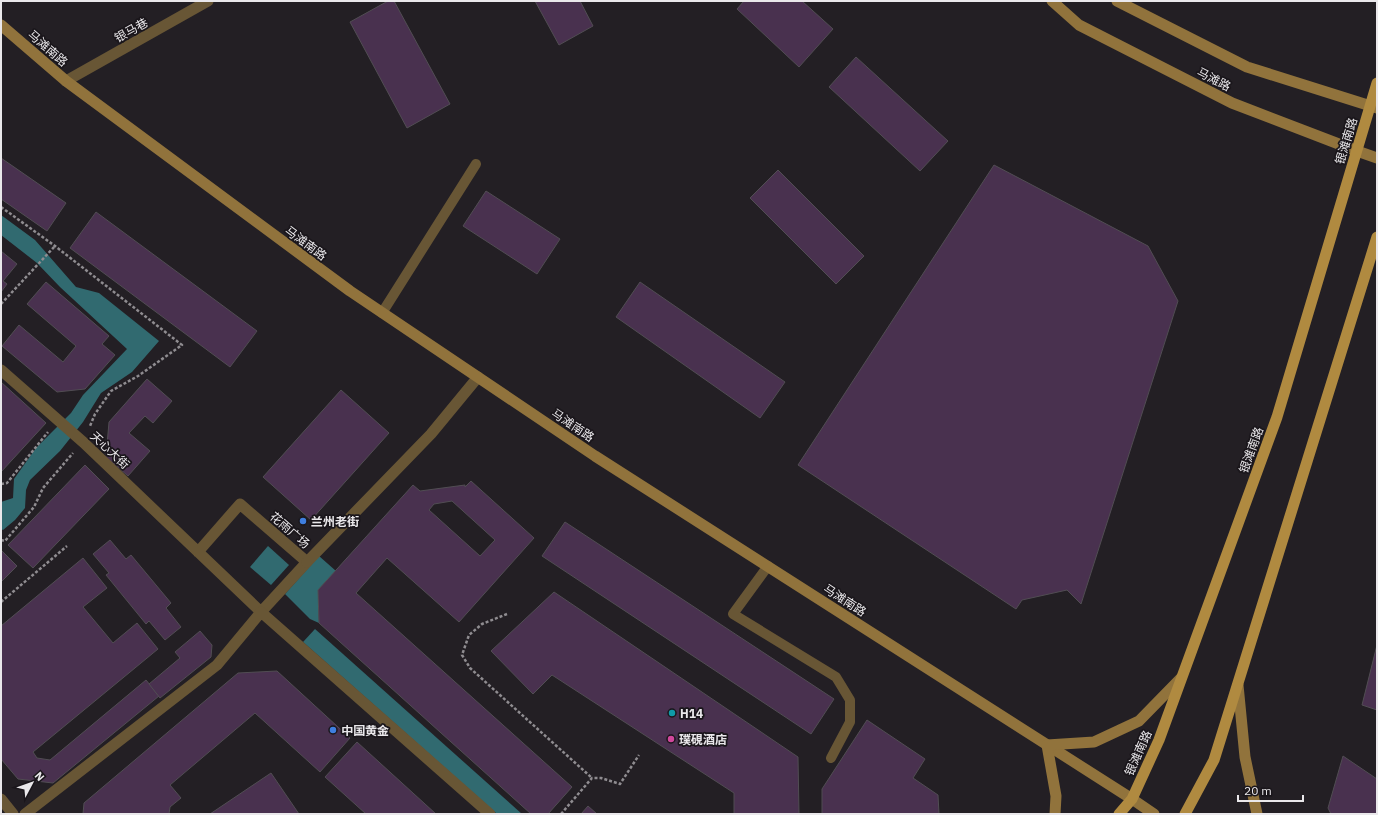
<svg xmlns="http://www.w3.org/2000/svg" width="1378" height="815" font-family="'IBM Plex Sans','Noto Sans SC',sans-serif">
<rect width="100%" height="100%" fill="#231f24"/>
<!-- water -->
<g fill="#316a70">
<path d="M1,215l34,25 41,47 23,6 60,48 -27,31 -31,21 -18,29 -23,29 -30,29 -4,10 -1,18 -10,12 -12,10 -2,-1v-27l12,-4 1,-19 22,-31 35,-35 12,-18 44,-46 -67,-62 -23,-24 -36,-28z"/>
<path d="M268,546l21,19 -18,20 -21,-18z"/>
<path d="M319,556l17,15 -18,19 1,33 -9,-4 -25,-25z"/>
<path d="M315,629l207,185h-25l-194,-172z"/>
</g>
<!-- building -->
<g fill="#49314f" stroke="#514d53" fill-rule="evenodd">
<path d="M388,1h6l56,103 -43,24 -57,-106z"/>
<path d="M535,1h45l13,25 -34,19z"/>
<path d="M744,1h58l31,28 -34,38 -62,-58z"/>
<path d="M856,57l92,84 -28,30 -91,-84z"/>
<path d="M1,158l65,45 -19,28 -46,-32z"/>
<path d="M994,165l154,81 30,55 -97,303 -14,-14 -45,10 -6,9 -218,-144z"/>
<path d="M778,170l86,86 -28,28 -86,-86z"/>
<path d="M486,191l74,48 -23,35 -74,-48z"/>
<path d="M96,212l161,119 -27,36 -160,-119z"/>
<path d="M1,251l16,13 -14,17 4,3 -6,8z"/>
<path d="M46,282l63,54 -7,8 13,11 -30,34 -28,3 -55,-46 17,-21 44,37 13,-16 -49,-42z"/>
<path d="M640,282l145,100 -25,36 -144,-101z"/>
<path d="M147,379l25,22 -19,22 -8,-7 -16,17 21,18 -22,25 -22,-19 3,-35z"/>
<path d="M1,382l45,41 -45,49z"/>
<path d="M341,390l48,43 -78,87 -48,-43z"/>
<path d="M85,465l24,24 -76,79 -25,-23z"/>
<path d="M471,481l63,57 -75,84 -72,-64 -31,35 216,194 -24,27h-17l-212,-191 -1,-33 95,-105 7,6 45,-6v2zM452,501l43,39 -15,16 -51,-46 5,-6z"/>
<path d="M565,522l269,177 -23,35 -269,-178z"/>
<path d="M110,540l16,19 5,-4 40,48 -5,5 15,19 -16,13 -16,-19 -3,3 -40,-49 3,-2 -16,-19z"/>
<path d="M1,550l16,16 -16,16z"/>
<path d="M83,558l24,30 -24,19 30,36 24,-20 21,26 -125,103 4,6 13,2 96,-80 13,16 -106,87 -35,-4 -17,-20v-133z"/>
<path d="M554,592l244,165 1,57h-65v-21l-182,-118 -19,19 -42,-43z"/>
<path d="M200,631l12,14 -1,12 -51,41 -11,-14 31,-26 -5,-6z"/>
<path d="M1377,645v65l-15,-5z"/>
<path d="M277,671l73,67 -30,34 -65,-59 -85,72 11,13 -11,9 -1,7h-86l1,-11 154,-130z"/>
<path d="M867,720l58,39 -12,19 25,17 1,19h-117v-25z"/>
<path d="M357,742l79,72h-70l-41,-37z"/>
<path d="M1343,756l34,23v35h-46l-3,-6z"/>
<path d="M271,773l28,41h-89z"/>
<path d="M588,806l9,8h-16z"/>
</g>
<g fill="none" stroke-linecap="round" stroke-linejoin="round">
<!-- path -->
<g stroke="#8f8c90" stroke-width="2.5" stroke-dasharray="3 2" stroke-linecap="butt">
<path d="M1,207l54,39 127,99 -44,31 -27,15 -16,23 -5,12"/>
<path d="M1,304l54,-58"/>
<path d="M1,484l6,-1 41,-51"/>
<path d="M1,540l4,1 29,-34 9,-19 30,-35"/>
<path d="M1,602l66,-56"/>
<path d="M507,614l-25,10 -13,11 -7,20 8,13 122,110"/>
<path d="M561,814l31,-36h9l19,6 19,-29"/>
</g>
<!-- service -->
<g stroke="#685635" stroke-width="10">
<path d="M382,313l94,-149"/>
<path d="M768,566l-35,48 103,63 14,23v22l-19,36"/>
</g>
<!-- pedestrian -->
<g stroke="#685635" stroke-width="11">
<path d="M1,370l82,72 178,170 46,-50 -67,-58 -42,48"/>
<path d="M307,562l124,-128 47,-57"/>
<path d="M1,799l12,15"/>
<path d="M25,814l192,-149 44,-53 229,202"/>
</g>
<!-- tertiary -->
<path stroke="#685635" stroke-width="11" d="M66,81l142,-80"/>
<!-- secondary -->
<g stroke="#91733c" stroke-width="11">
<path d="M1052,1l27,24 153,78 125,48 20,7"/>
<path d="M1117,1l130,66 130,41"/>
<path d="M1,25l65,56 284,210 245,165 537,343 22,15"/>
<path d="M1238,685l7,72 12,57"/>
<path d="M1055,814l1,-18 -9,-51 47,-3 45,-21 42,-43"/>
</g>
<!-- primary -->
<g stroke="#b08a40" stroke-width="11">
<path d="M1119,814l13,-15 27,-59 118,-323 100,-334"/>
<path d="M1185,814l29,-54 163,-523"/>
</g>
</g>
<!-- markers -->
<g fill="#3f7fe0" stroke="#1a161b" stroke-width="1.5">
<circle cx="303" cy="521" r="4"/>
<circle cx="333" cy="730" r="4"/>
</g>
<circle fill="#0f9aa8" stroke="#1a161b" stroke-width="1.5" cx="672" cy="713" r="4"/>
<circle fill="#d1479c" stroke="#1a161b" stroke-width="1.5" cx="671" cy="739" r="4"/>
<g text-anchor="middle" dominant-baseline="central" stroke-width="3.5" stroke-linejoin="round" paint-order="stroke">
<!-- street labels -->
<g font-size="12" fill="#eae8eb" stroke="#1a161b">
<text transform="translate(131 30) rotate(-29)">银马巷</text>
<text transform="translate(48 48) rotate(41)">马滩南路</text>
<text transform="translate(1214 79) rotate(27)">马滩路</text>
<text transform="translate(1346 141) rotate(-73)">银滩南路</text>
<text transform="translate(306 243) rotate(37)">马滩南路</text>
<text transform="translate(573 425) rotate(34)">马滩南路</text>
<text transform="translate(110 450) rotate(43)">天心大街</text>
<text transform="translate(1251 450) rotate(-70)">银滩南路</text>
<text transform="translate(290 530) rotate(41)">花雨广场</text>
<text transform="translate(845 600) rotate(33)">马滩南路</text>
<text transform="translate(1138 753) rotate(-66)">银滩南路</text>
</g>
<!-- poi labels -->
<g font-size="12" font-weight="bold" fill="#eae8eb" stroke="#1a161b" text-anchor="start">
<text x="311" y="521">兰州老街</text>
<text x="680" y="713">H14</text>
<text x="341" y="730">中国黄金</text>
<text x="679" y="739">璞硯酒店</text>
</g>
</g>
<!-- border -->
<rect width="1378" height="815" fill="none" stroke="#eae8eb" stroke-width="4"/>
<!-- north arrow -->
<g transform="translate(32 783) rotate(49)" stroke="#1a161b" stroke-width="3" paint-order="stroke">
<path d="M0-3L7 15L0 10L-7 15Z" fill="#eae8eb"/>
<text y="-6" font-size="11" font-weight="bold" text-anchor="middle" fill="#eae8eb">N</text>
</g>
<!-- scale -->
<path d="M1238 795v6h65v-6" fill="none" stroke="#eae8eb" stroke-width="2"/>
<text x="1244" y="795" font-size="12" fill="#eae8eb" stroke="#1a161b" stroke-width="3" paint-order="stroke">20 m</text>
</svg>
